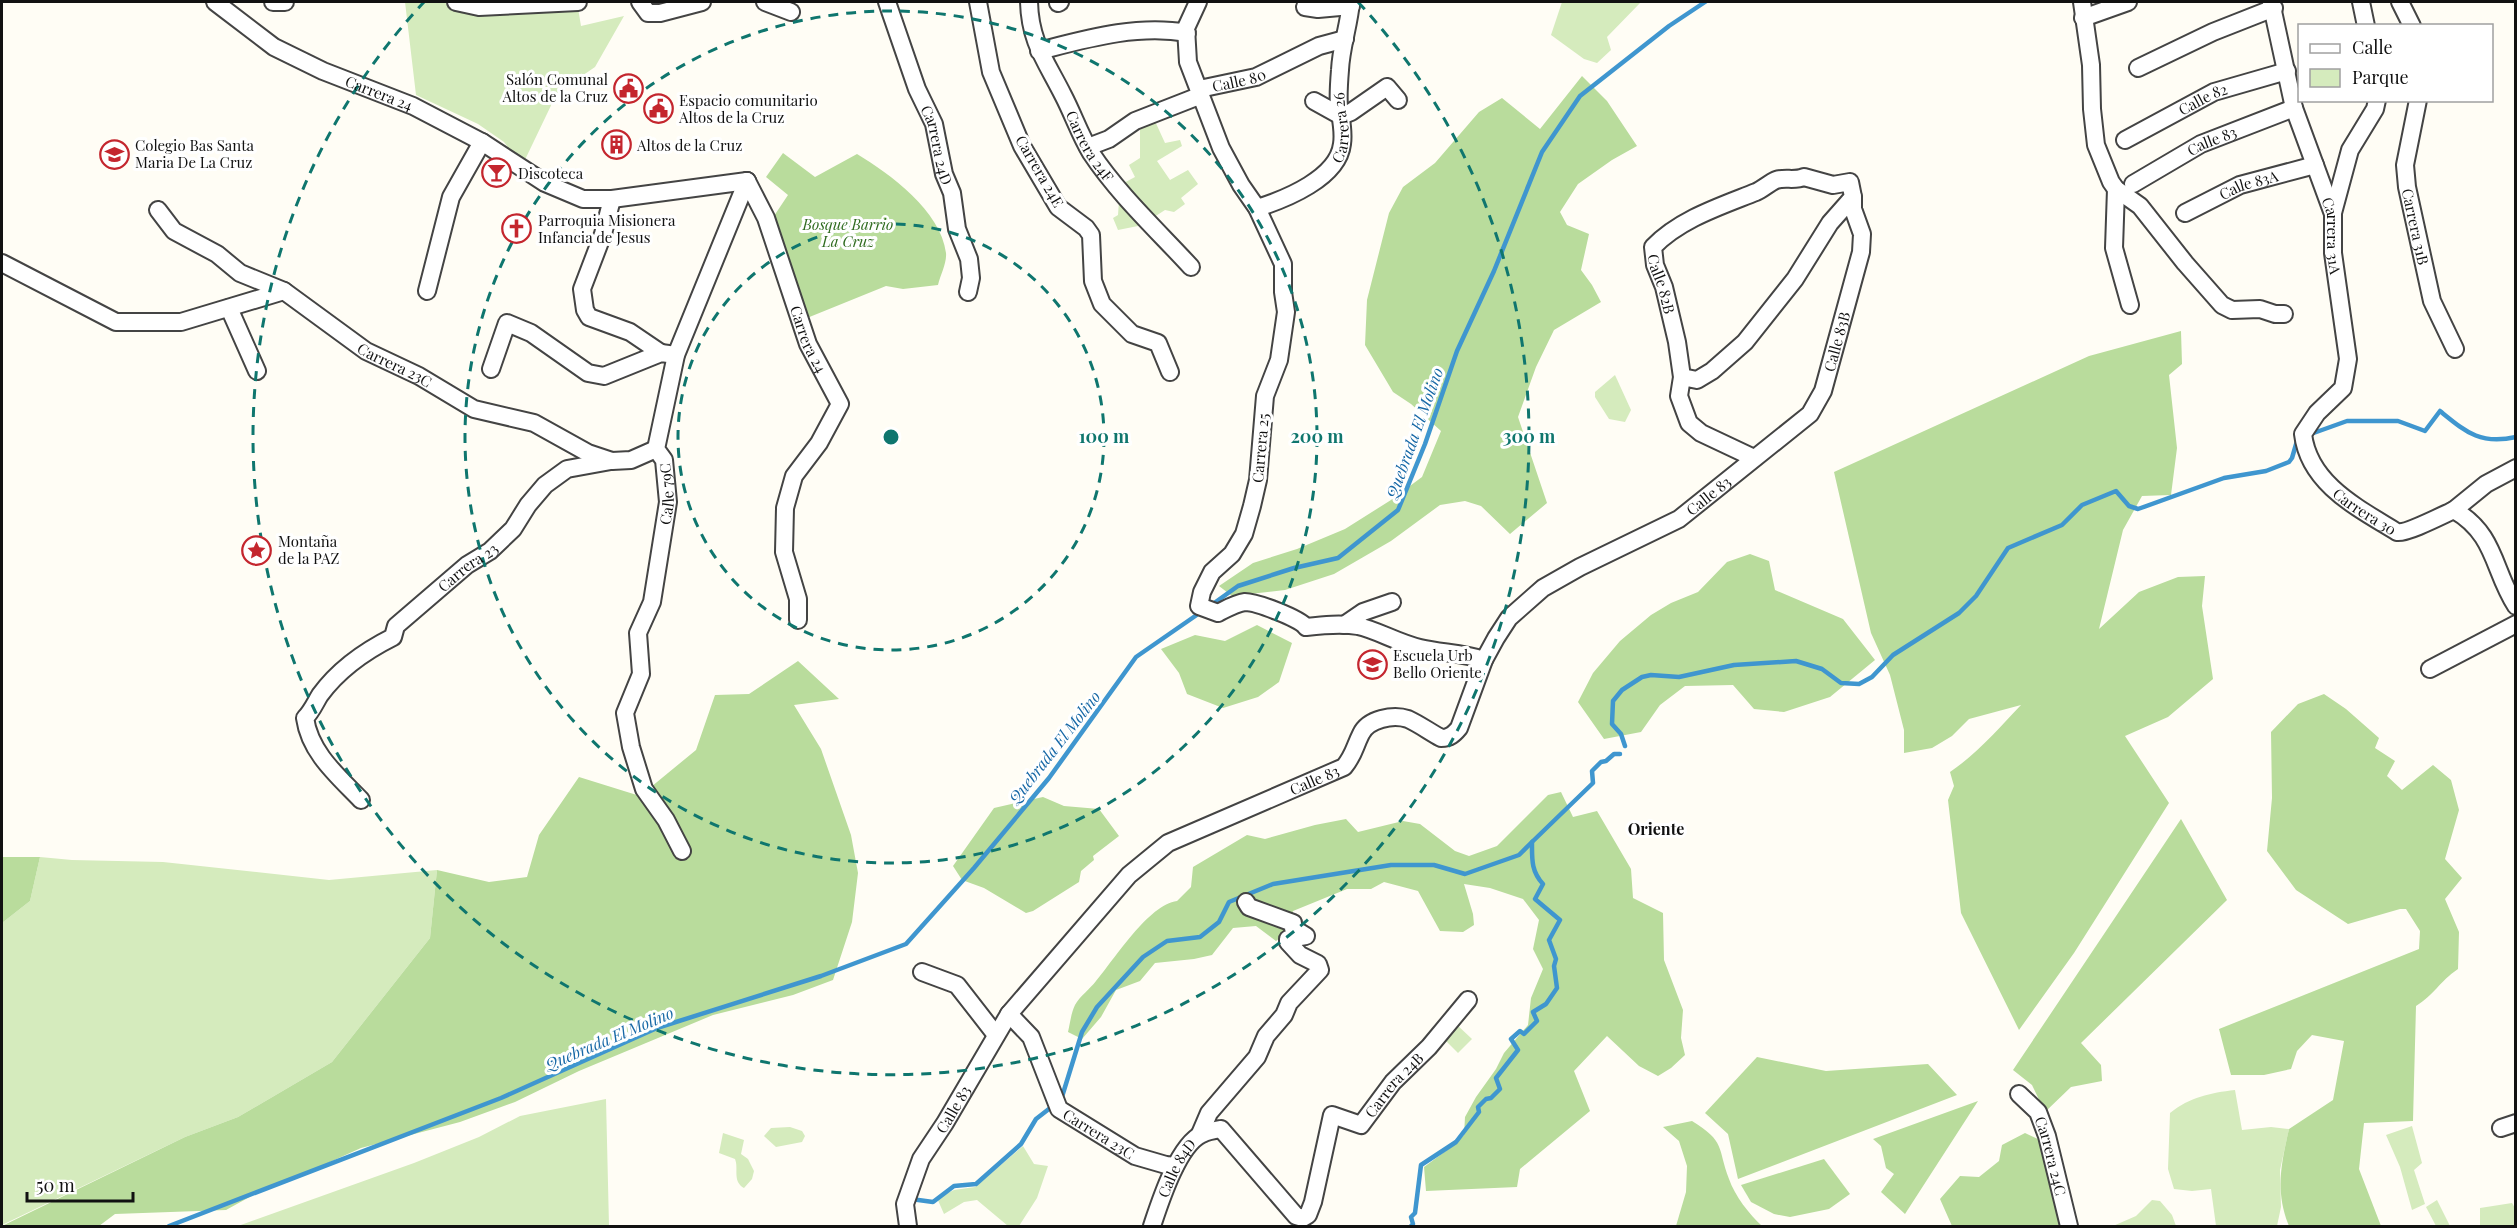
<svg xmlns="http://www.w3.org/2000/svg" width="2517" height="1228" font-family="'Playfair Display',serif">
<rect width="100%" height="100%" fill="#fffdf5"/>
<!-- green -->
<g fill="#d5ebbd">
<path d="M405,2h172l4,24 43,-10 -29,51 -38,26 -35,73 -18,-24 -26,-18 -62,-29z"/>
<path d="M1562,2h79l-34,35 4,13 -14,13 -13,-4 -33,-24z"/>
<path d="M1154,119l11,24 15,-3 2,6 -25,15 13,19 18,-10 10,14 -17,14 4,6 -11,8 -9,-2 -14,9 -31,-34 15,-8 -6,-12 11,-7v-34z"/>
<path d="M1119,201l26,20 -7,5 -20,4 -5,-12 5,-3z"/>
<path d="M1615,375l16,35 -6,12 -16,-3 -14,-22v-5z"/>
<path d="M40,857l32,3 91,2 166,18 108,-10 -7,68 -98,124 -94,55 -53,20 -183,88v-302l28,-22z"/>
<path d="M1455,1023l17,16 -14,14 -16,-16z"/>
<path d="M2235,1090l7,40 29,-3 18,2 -9,41 1,37 -4,19h-61l-5,-37 -19,2 -18,-2 -6,-20 2,-56c20,-16 40,-20 65,-23z"/>
<path d="M606,1099l3,127h-371l176,-63 65,-26 41,-21z"/>
<path d="M2412,1126l10,37 -8,7 11,34 -13,6 -12,-43 -14,-32z"/>
<path d="M790,1127l12,4 3,5 -3,6 -26,5 -12,-11 7,-8z"/>
<path d="M723,1133l21,7 -3,14 7,5 6,12 -2,8 -8,9c-12,-7 -5,-19 -9,-29l-16,-6z"/>
<path d="M1023,1146l11,18 14,2 -11,32 -18,28h-11l-31,-26 -13,2 -20,12 -7,-16 17,-8 21,-3z"/>
<path d="M2152,1200l8,1 12,14 4,11h-63l23,-10z"/>
<path d="M2437,1200l13,26h-14l-10,-19z"/>
<path d="M2512,1203l3,5v18h-35v-18z"/>
</g>
<!-- forest -->
<g fill="#b9dc9c">
<path d="M1582,76l25,25 30,45 -25,14 -34,24 -18,28 7,13 22,9 -8,36 11,15 9,17 -47,28 -18,37 -18,50 29,86 -37,31 -29,-28 -16,-5 -25,4 -49,36 -57,33 -49,16 -53,6 -13,-10 34,-23 44,-14 48,-20 46,-29 31,-23 19,-46 -30,-27 -18,-12 -28,-47 2,-45 22,-87 14,-26 32,-24 44,-51 23,-14 38,31z"/>
<path d="M783,153l32,24 42,-23c33,20 84,57 89,99 1,10 -6,23 -8,32l-35,4 -17,-3 -79,32 -35,-99 16,-24 -22,-18z"/>
<path d="M2181,331l1,33 -13,11 8,73 -6,47 -29,1 -19,34 -24,99 40,-37 39,-15 27,-1 -3,30 11,73 -45,38 -43,19 44,67 -95,150 -55,77 -58,-117 -13,-113 6,-14 -4,-14c28,-19 48,-43 71,-67l-52,14 -17,17 -20,12 -28,5v-23l-14,-55 -19,-42 -37,-161 255,-116z"/>
<path d="M1750,554l19,7 6,29 68,29 32,41 -45,37 -46,15 -30,-3 -21,-24 -48,1 -25,19 -19,27 -37,7 -26,-37 15,-29 27,-32 31,-26 20,-12 27,-11 29,-30z"/>
<path d="M1257,625l35,18 -13,39 -21,15 -35,11 -36,-14 -8,-21 -18,-24 34,-14 30,6z"/>
<path d="M798,661l41,38 -45,6 27,44 30,86 7,38 -6,49 -19,58 -40,15 -80,20 -134,56 -64,31 -55,20 -99,26 -51,23 -42,16 -42,23 -111,4 -16,12h-97l183,-89 53,-20 94,-55 98,-124 7,-68 52,12 38,-5 12,-42 40,-58 61,19 56,-46 19,-55 34,-1z"/>
<path d="M2324,694l22,15 33,29 -4,10 20,13 -8,15 15,14 31,-25 18,15 8,30 -14,49 17,19 -17,21 14,33 -1,37c-19,13 -23,25 -42,37l-3,115 -49,2 -5,46 22,57h-92c-14,-34 -8,-62 0,-97l44,-29 11,-59 -32,-6 -15,16 -6,18 -27,6h-33l-12,-46 200,-80 1,-18 -14,-22h-6l-52,15 -52,-34 -29,-39 5,-53 -1,-66 27,-28z"/>
<path d="M1561,792l12,25 24,-6 34,58 2,29 30,15 1,47 19,50 -2,28 4,17 -14,13 -13,8 -19,-10 -32,-30 -33,35 16,40 -70,58 -3,18 -91,4 -2,-24 30,-22 10,-10 1,-18 11,-20 20,-28 8,-16 24,-28 3,-27 12,-29 -10,-20 6,-29 -16,-21 -33,-11 -26,-4 9,30 1,11 -11,7 -23,-1 -22,-40 -34,-9 -13,7h-24l-54,22 -5,21 -12,9 -20,-15 -23,2 -21,27 -18,4 -39,4 -15,18 -24,9 -15,27 -19,22 -14,-7c2,-8 3,-19 7,-27 5,-9 15,-16 21,-24 18,-21 53,-77 81,-80l14,-14 2,-20 54,-32 18,4 50,-14 31,-6 12,13 45,-11 17,3 35,27 14,5 28,-10 51,-51z"/>
<path d="M1043,797l21,9 35,3 20,27 -26,20 1,4 -13,11 -2,11 -46,29 -7,2 -42,-25 -22,-8 -9,-14 41,-58z"/>
<path d="M2181,819l46,81 -146,143 20,22 1,16 -31,6 -26,25 -13,-27 -19,-15z"/>
<path d="M2,857h38l-10,44 -28,22z"/>
<path d="M1757,1057l69,14 102,-7 29,31 -219,84 -10,-45 -23,-21z"/>
<path d="M1978,1101l-73,113 -24,-22 13,-18 -8,-6 -5,-22 -8,-7z"/>
<path d="M1692,1121c34,21 25,26 37,58 6,17 20,35 33,47h-86l10,-34 1,-26 -8,-25 -16,-14z"/>
<path d="M2025,1133l17,8 22,85h-112l-12,-27 20,-23 19,1 20,-16 3,-16z"/>
<path d="M1824,1159l26,35 -21,15 -39,8 -16,-3 -23,-12 -10,-17z"/>
</g>
<g fill="none" stroke-linecap="round" stroke-linejoin="round">
<!-- stream -->
<g stroke="#3f96cf" stroke-width="4.5">
<path d="M2308,435l39,-14h51l27,10 15,-20c26,21 40,34 76,26"/>
<path d="M1210,606l28,-20 56,-18 44,-10 60,-48 27,-66 32,-93 37,-80 48,-119 38,-56 89,-70 36,-24"/>
<path d="M1625,746l-4,-12 -9,-10 1,-23 9,-11 20,-13 9,-2 28,2 55,-12 62,-4 26,8 19,14 18,1 13,-7 21,-22 66,-42 17,-17 32,-48 54,-23 20,-20 34,-14 13,15 9,3 86,-31 42,-7 23,-9 3,-4 5,-17 4,-2"/>
<path d="M1061,1100l21,-68 15,-25 46,-50 24,-16 33,-4 19,-15 10,-20 44,-18 118,-19h43l31,9 54,-19 13,-13"/>
<path d="M911,1199l22,3 21,-16 22,-2 45,-40 15,-25 18,-14"/>
<path d="M169,1226l332,-128 156,-70 164,-52 85,-32 68,-76 75,-90 87,-121 65,-45"/>
<path d="M1411,1226l2,-2 -2,-7 4,-4 6,-48 35,-23 23,-30 -1,-5 8,-8 5,-1 9,-9 -4,-11 22,-28 -7,-11 9,-8 4,3 13,-13 -4,-9 13,-8 11,-16 -3,-22 2,-7 -7,-19 11,-20 -25,-21 8,-15c-12,-13 -11,-25 -11,-42l61,-59 -1,-12 9,-9 5,-1 8,-7h6"/>
</g>
<defs>
<g id="minor">
<path id="s1" d="M215,2l59,45 49,24 90,35 69,36 63,41 38,16h29l135,-18"/>
<path d="M273,2h12"/>
<path d="M456,2l23,5 99,-5"/>
<path d="M640,2l8,11h12l42,-11"/>
<path d="M765,2l26,10"/>
<path id="s2" d="M887,2l30,87 17,35 10,50 8,19 5,36 12,30 2,19 -3,14"/>
<path d="M978,2l13,70 31,74 36,61 28,21 5,7 2,46 9,23 30,30 26,9 12,29"/>
<path id="s3" d="M1029,2c1,40 17,59 34,93 10,19 17,40 28,58 28,42 66,77 100,114"/>
<path d="M1198,2l-12,26 2,34 33,86 20,37 16,23 26,56v28l3,20 -7,48 -14,36 -7,84 -6,26 -8,28 -12,20 -20,18 -10,20 -3,14 19,7c8,-4 18,-10 27,-11 11,0 54,16 61,25 17,-2 35,-4 52,-1 19,4 40,17 62,22 22,5 43,5 64,12"/>
<path d="M2082,2l9,63 1,44 4,36 15,37 5,7 24,17 45,57 37,42 10,5 28,-1 15,5h9"/>
<path id="s4" d="M2271,2l23,106 39,106v39l15,106 -5,29 -26,25 -14,21c6,50 55,74 94,98 9,2 46,-17 57,-22 42,24 39,61 62,96"/>
<path d="M2361,2l5,24"/>
<path d="M2400,2l12,24"/>
<path d="M1058,3l2,-1"/>
<path d="M1305,7l13,2 33,-3"/>
<path d="M2083,18l45,-16"/>
<path d="M1039,51c47,-12 98,-27 148,-18"/>
<path d="M2138,68l75,-36 61,-24"/>
<path id="s5" d="M2418,100l-13,65 2,22 25,114 23,48"/>
<path d="M1314,101l27,15 10,-4 36,-25 11,13"/>
<path id="s6" d="M2125,140l89,-48 73,-21"/>
<path id="s7" d="M1088,147l21,-8 26,-18 64,-25 5,-8 52,-11 63,-31 26,-7"/>
<path id="s8" d="M747,181l19,37 42,126 32,60 -21,39 -25,33 -9,32 -1,44 14,47v21"/>
<path id="s9" d="M2133,184l68,-40 93,-36"/>
<path d="M2116,189l-2,59 16,57"/>
<path d="M612,199l-9,35 -21,55 3,21 4,7 41,15 31,21"/>
<path id="s10" d="M1257,208c29,-9 81,-30 85,-64 2,-13 -1,-24 -3,-37 -1,-12 0,-25 1,-37 1,-23 9,-45 11,-68"/>
<path id="s11" d="M158,210l16,21 43,23 23,19 44,18 82,60 53,25 55,33 60,14 54,30 24,8 19,-1 25,-11"/>
<path id="s12" d="M2185,213l55,-28 75,-20"/>
<path d="M2333,213l17,-63 25,-41 2,-9"/>
<path d="M2,263l114,59h65l103,-31"/>
<path d="M427,291l24,-94 31,-55"/>
<path d="M229,308l28,63"/>
<path d="M491,369l16,-46 24,10 57,40 16,3 57,-23 15,2"/>
<path id="s13" d="M1682,377l15,3 15,-9 33,-29 50,-63 35,-56 23,-26 -3,-15 -17,3 -29,-8c-9,4 -19,0 -28,3 -7,3 -13,9 -20,12 -35,14 -76,27 -103,55l2,18 9,22 13,55 5,35 -3,19 10,27 12,10 53,25"/>
<path d="M2454,510l32,-26 30,-16"/>
<path d="M1344,625l19,-13 29,-10"/>
<path d="M2430,669l86,-45"/>
<path id="s14" d="M361,800c-23,-24 -51,-47 -56,-82 7,-7 10,-15 15,-23 19,-26 45,-44 73,-58l3,-11 71,-61 23,-14 23,-22 15,-24 17,-20 22,-16 44,-8"/>
<path id="s15" d="M682,851l-16,-31 -22,-31 -13,-42 -6,-34 16,-39 -3,-41 14,-31 16,-100 -4,-42 -8,-11 20,-94 71,-174"/>
<path d="M922,972l35,13 39,50"/>
<path id="s16" d="M1009,1014l22,23 28,72 76,47 31,9 9,1"/>
<path id="s17" d="M2019,1094l19,18 9,24 22,90"/>
<path d="M2501,1128l15,-5"/>
<path d="M1200,1134l9,-21 48,-56 9,-21 18,-21 5,-12 31,-33 -2,-6 -18,-9 -12,-13v-3l18,-3 -13,-8v-5l-44,-16 -3,-5"/>
<path id="s18" d="M908,1226l-3,-22 16,-45 24,-36 64,-109 120,-139 39,-32 176,-76c10,-12 10,-19 17,-33 7,-15 32,-20 47,-15 11,5 22,13 33,19 9,0 13,-4 18,-10l25,-68 12,-22 13,-20 34,-30 37,-21 99,-48 131,-105 13,-23 38,-139 1,-18 -9,-25v-12"/>
<path id="s19" d="M1152,1226c8,-24 26,-81 50,-92 6,-3 13,-4 19,-5l75,87 7,2 5,-3 5,-13 19,-87 29,10 32,-43 36,-35 39,-47"/>
</g>
</defs>
<!-- minor casing -->
<use href="#minor" stroke="#444" stroke-width="20"/>
<!-- minor -->
<use href="#minor" stroke="#fff" stroke-width="16"/>
</g>
<!-- distance rings -->
<g fill="none" stroke="#0f766e" stroke-width="3" stroke-dasharray="10 8">
<circle cx="891" cy="437" r="213"/>
<circle cx="891" cy="437" r="426"/>
<path d="M1358 2A638 638 0 1 1 424 2"/>
</g>
<!-- icons -->
<defs>
<symbol id="civic-ring" viewBox="-11 -11 22 22"><circle r="9.5" fill="#fff" stroke="#c4262e" stroke-width="1.5"/><path d="M-.6-6.5H3V-4.5H.6V-3L4-1V1h2V6H-6V1h2V-1L-.6-3ZM-1.2 2.5V6h2.4V2.5Z" fill="#c4262e"/></symbol>
<symbol id="building-ring" viewBox="-11 -11 22 22"><circle r="9.5" fill="#fff" stroke="#c4262e" stroke-width="1.5"/><path d="M-4-6H4V6H1V3H-1V6H-4ZM-2.5-4.3h1.7v1.8h-1.7ZM.8-4.3h1.7v1.8H.8ZM-2.5-1h1.7V.8h-1.7ZM.8-1h1.7V.8H.8Z" fill="#c4262e"/></symbol>
<symbol id="school-ring" viewBox="-11 -11 22 22"><circle r="9.5" fill="#fff" stroke="#c4262e" stroke-width="1.5"/><path d="M0-5L7-2L0 1L-7-2ZM-4 1L0 2.5L4 1V4Q0 6-4 4Z" fill="#c4262e"/></symbol>
<symbol id="bar-ring" viewBox="-11 -11 22 22"><circle r="9.5" fill="#fff" stroke="#c4262e" stroke-width="1.5"/><path d="M-6-5H6L.8 .8V4.5H3.5V6h-7V4.5H-.8V.8Z" fill="#c4262e"/></symbol>
<symbol id="church-ring" viewBox="-11 -11 22 22"><circle r="9.5" fill="#fff" stroke="#c4262e" stroke-width="1.5"/><path d="M-1.2-6h2.4v3.5h3.3v2.4h-3.3V6h-2.4V-.1h-3.3v-2.4h3.3Z" fill="#c4262e"/></symbol>
<symbol id="sight-ring" viewBox="-11 -11 22 22"><circle r="9.5" fill="#fff" stroke="#c4262e" stroke-width="1.5"/><path d="M0-6L1.8-2.2L6-1.7L2.9 1.2L3.7 5.4L0 3.3L-3.7 5.4L-2.9 1.2L-6-1.7L-1.8-2.2Z" fill="#c4262e"/></symbol>
</defs>
<g fill-rule="evenodd">
<use href="#civic-ring" x="612" y="72" width="33" height="33"/>
<use href="#civic-ring" x="642" y="92" width="33" height="33"/>
<use href="#building-ring" x="600" y="128" width="33" height="33"/>
<use href="#school-ring" x="98" y="138" width="33" height="33"/>
<use href="#bar-ring" x="480" y="156" width="33" height="33"/>
<use href="#church-ring" x="500" y="212" width="33" height="33"/>
<use href="#sight-ring" x="240" y="534" width="33" height="33"/>
<use href="#school-ring" x="1356" y="648" width="33" height="33"/>
</g>
<g text-anchor="middle" dominant-baseline="central" stroke-width="6" stroke-linejoin="round" paint-order="stroke">
<!-- poi labels -->
<g font-size="15" fill="#111" stroke="#fff" text-anchor="start">
<text x="608" y="79" text-anchor="end">Salón Comunal<tspan x="608" dy="17">Altos de la Cruz</tspan></text>
<text x="679" y="100">Espacio comunitario<tspan x="679" dy="17">Altos de la Cruz</tspan></text>
<text x="135" y="145">Colegio Bas Santa<tspan x="135" dy="17">Maria De La Cruz</tspan></text>
<text x="637" y="145">Altos de la Cruz</text>
<text x="518" y="173">Discoteca</text>
<text x="538" y="220">Parroquia Misionera<tspan x="538" dy="17">Infancia de Jesus</tspan></text>
<text x="278" y="541">Montaña<tspan x="278" dy="17">de la PAZ</tspan></text>
<text x="1393" y="655">Escuela Urb<tspan x="1393" dy="17">Bello Oriente</tspan></text>
</g>
<!-- street labels -->
<g font-size="15" fill="#111" stroke="#fff">
<text stroke="none"><textPath href="#s7" startOffset="168">Calle 80</textPath></text>
<text stroke="none"><textPath href="#s1" startOffset="189">Carrera 24</textPath></text>
<text stroke="none"><textPath href="#s6" startOffset="88">Calle 82</textPath></text>
<text stroke="none"><textPath href="#s10" startOffset="128">Carrera 26</textPath></text>
<text stroke="none"><textPath href="#s9" startOffset="90">Calle 83</textPath></text>
<text stroke="none"><textPath href="#s2" startOffset="152">Carrera 24D</textPath></text>
<text stroke="none"><textPath href="#s3" startOffset="158">Carrera 24F</textPath></text>
<text transform="translate(1040 171) rotate(60)">Carrera 24E</text>
<text stroke="none"><textPath href="#s12" startOffset="70">Calle 83A</textPath></text>
<text stroke="none"><textPath href="#s5" startOffset="129">Carrera 31B</textPath></text>
<text stroke="none"><textPath href="#s4" startOffset="243">Carrera 31A</textPath></text>
<text stroke="none"><textPath href="#s13" startOffset="528">Calle 82B</textPath></text>
<text stroke="none"><textPath href="#s8" startOffset="170">Carrera 24</textPath></text>
<text stroke="none"><textPath href="#s18" startOffset="1380">Calle 83B</textPath></text>
<text stroke="none"><textPath href="#s11" startOffset="286">Carrera 23C</textPath></text>
<text transform="translate(1260 448) rotate(-85)">Carrera 25</text>
<text stroke="none"><textPath href="#s15" startOffset="378">Calle 79C</textPath></text>
<text stroke="none"><textPath href="#s18" startOffset="1172">Calle 83</textPath></text>
<text stroke="none"><textPath href="#s4" startOffset="561">Carrera 30</textPath></text>
<text stroke="none"><textPath href="#s14" startOffset="327">Carrera 23</textPath></text>
<text stroke="none"><textPath href="#s18" startOffset="633">Calle 83</textPath></text>
<text stroke="none"><textPath href="#s19" startOffset="440">Carrera 24B</textPath></text>
<text stroke="none"><textPath href="#s18" startOffset="129">Calle 83</textPath></text>
<text stroke="none"><textPath href="#s16" startOffset="156">Carrera 23C</textPath></text>
<text stroke="none"><textPath href="#s17" startOffset="72">Carrera 24C</textPath></text>
<text stroke="none"><textPath href="#s19" startOffset="63">Calle 84D</textPath></text>
</g>
<!-- park labels -->
<g font-size="15" font-style="italic" fill="#2f6b1f" stroke="#fff">
<text x="848" y="224">Bosque Barrio<tspan x="848" dy="17">La Cruz</tspan></text>
</g>
<!-- water labels -->
<g font-size="16" font-style="italic" fill="#1768a6" stroke="#fff">
<text transform="translate(1414 433) rotate(-70)">Quebrada El Molino</text>
<text transform="translate(1054 747) rotate(-52)">Quebrada El Molino</text>
<text transform="translate(609 1038) rotate(-23)">Quebrada El Molino</text>
</g>
<!-- neighbourhood labels -->
<g font-size="16" font-weight="bold" fill="#111" stroke="#fff">
<text x="1656" y="828">Oriente</text>
</g>
</g>
<circle cx="891" cy="437" r="9" fill="#0f766e" stroke="#fff" stroke-width="3"/>
<g font-size="18" text-anchor="middle" font-weight="bold" fill="#0f766e" stroke="#fff" stroke-width="6" stroke-linejoin="round" paint-order="stroke">
<text x="1104" y="443">100 m</text>
<text x="1317" y="443">200 m</text>
<text x="1529" y="443">300 m</text>
</g>
<!-- border -->
<rect width="2517" height="1228" fill="none" stroke="#111111" stroke-width="6"/>
<!-- legend -->
<rect x="2298" y="24" width="195" height="78" fill="#ffffff" stroke="#a0a0a0" stroke-width="1.5"/>
<rect x="2310" y="44" width="30" height="9" fill="#ffffff" stroke="#a0a0a0" stroke-width="1.5"/>
<text x="2352" y="54" font-size="18" fill="#111111">Calle</text>
<rect x="2310" y="69" width="30" height="18" fill="#d5ebbd" stroke="#a0a0a0" stroke-width="1.5"/>
<text x="2352" y="84" font-size="18" fill="#111111">Parque</text>
<!-- scale -->
<path d="M27 1192v9h106v-9" fill="none" stroke="#111111" stroke-width="3"/>
<text x="36" y="1192" font-size="18" fill="#111111" stroke="#ffffff" stroke-width="4.5" paint-order="stroke">50 m</text>
</svg>
